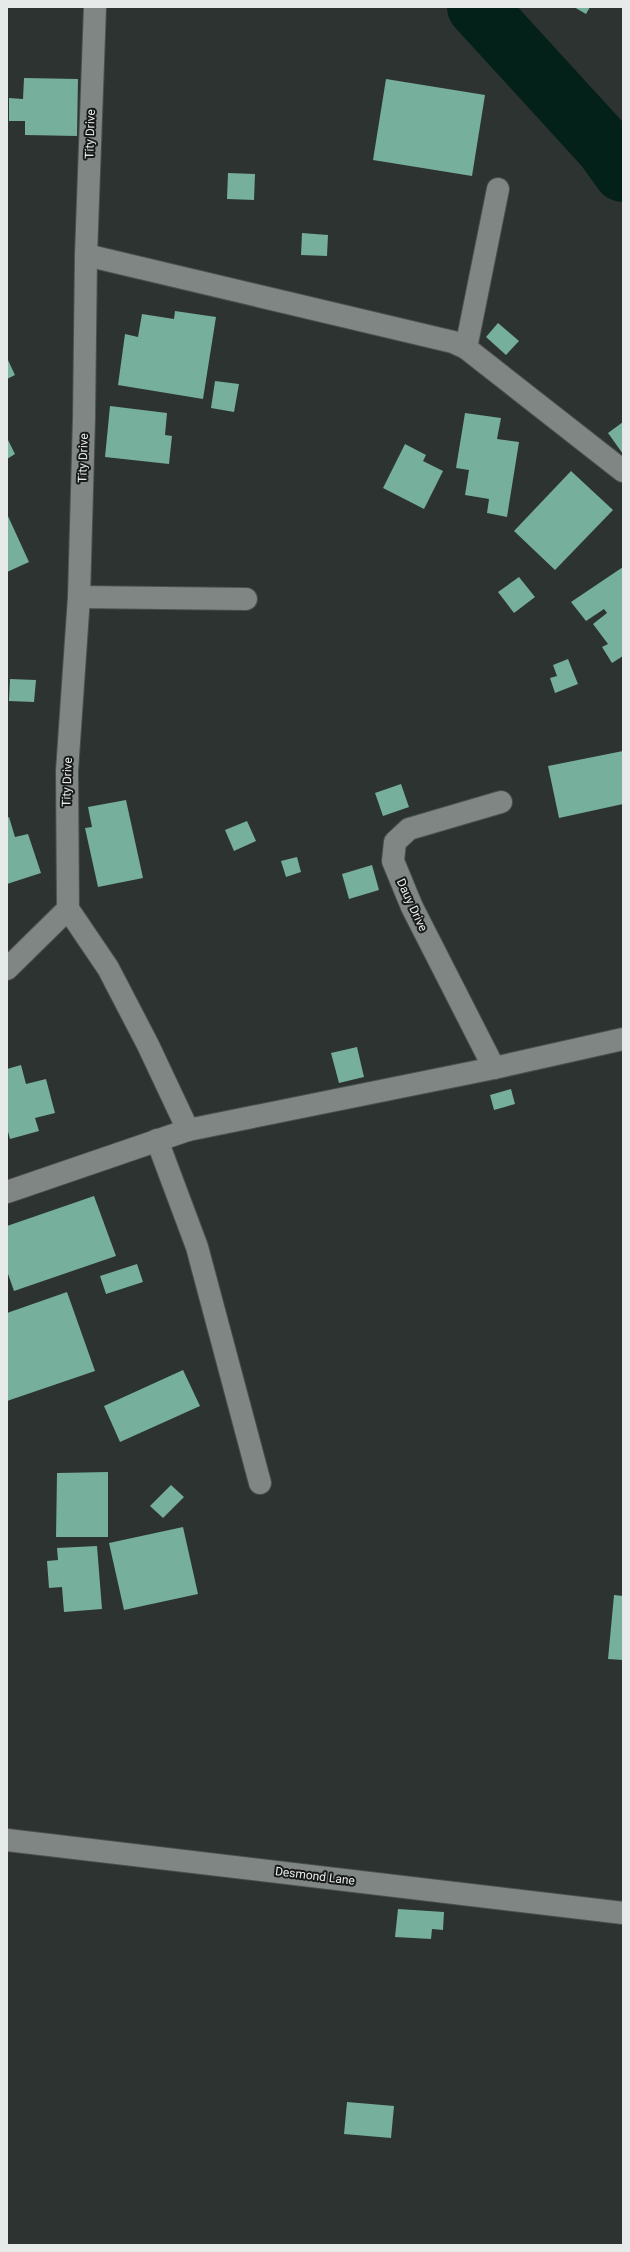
<svg xmlns="http://www.w3.org/2000/svg" width="630" height="2252" font-family="Roboto,sans-serif">
<rect width="100%" height="100%" fill="#2d3330"/>
<g fill="none" stroke-linecap="round" stroke-linejoin="round">
<!-- river -->
<path stroke="#032119" stroke-width="60" d="M477,7l128,140 18,25"/>
</g>
<!-- building -->
<g fill="#76af9b">
<path d="M574,7h16l-4,7z"/>
<path d="M24,78l54,1 -1,57 -52,-1v-14h-16v-23l14,1z"/>
<path d="M386,79l99,16 -13,81 -99,-16z"/>
<path d="M228,173l27,1 -1,26 -27,-1z"/>
<path d="M302,233l26,2 -1,21 -26,-1z"/>
<path d="M175,311l41,6 -13,82 -85,-14 7,-51 13,3 4,-23 32,5z"/>
<path d="M498,323l21,18 -13,14 -20,-18z"/>
<path d="M7,358l8,17 -8,4z"/>
<path d="M215,381l24,3 -5,28 -23,-4z"/>
<path d="M110,406l57,7 -2,22 7,1 -3,28 -64,-7z"/>
<path d="M465,413l36,5 -4,21 22,3 -12,75 -20,-4 2,-14 -24,-4 4,-25 -13,-2z"/>
<path d="M623,422v32l-15,-21z"/>
<path d="M7,438l8,16 -8,5z"/>
<path d="M405,444l21,11 -3,6 20,10 -19,38 -41,-21z"/>
<path d="M571,471l42,39 -58,60 -41,-39z"/>
<path d="M7,514l22,48 -22,10z"/>
<path d="M623,567v89l-11,7 -10,-16 6,-3 -15,-20 14,-11 -3,-4 -18,12 -15,-19z"/>
<path d="M519,577l16,20 -21,16 -16,-21z"/>
<path d="M568,659l10,25 -23,9 -5,-15 7,-2 -4,-11z"/>
<path d="M10,679l26,1 -2,22 -25,-1z"/>
<path d="M623,751v53l-64,14 -11,-52z"/>
<path d="M401,784l8,23 -26,9 -8,-23z"/>
<path d="M126,800l17,78 -45,9 -13,-59 7,-1 -4,-20z"/>
<path d="M9,817l6,20 13,-3 13,39 -34,11v-66z"/>
<path d="M247,821l9,20 -22,10 -9,-21z"/>
<path d="M297,857l4,15 -15,5 -5,-16z"/>
<path d="M372,865l7,25 -30,9 -7,-25z"/>
<path d="M357,1047l7,30 -25,6 -8,-30z"/>
<path d="M21,1065l5,19 20,-5 9,34 -20,5 4,13 -29,8 -3,-11v-59z"/>
<path d="M511,1089l4,15 -21,6 -4,-15z"/>
<path d="M94,1196l22,60 -102,35 -7,-20v-45z"/>
<path d="M137,1264l6,18 -37,12 -6,-18z"/>
<path d="M67,1292l28,79 -88,30v-88z"/>
<path d="M183,1370l17,36 -80,36 -16,-36z"/>
<path d="M108,1472v65h-52l1,-64z"/>
<path d="M171,1485l13,12 -21,21 -13,-12z"/>
<path d="M183,1527l15,67 -74,16 -15,-67z"/>
<path d="M97,1546l5,63 -38,3 -2,-25 -13,1 -2,-27 11,-1 -1,-12z"/>
<path d="M614,1595l9,1v64l-15,-1z"/>
<path d="M398,1909l46,3 -1,18 -11,-1 -1,10 -36,-2z"/>
<path d="M347,2102l47,4 -3,32 -47,-4z"/>
</g>
<g fill="none" stroke-linecap="round" stroke-linejoin="round">
<defs>
<g id="minor">
<path d="M86,255l367,87 13,6 157,123"/>
<path d="M466,348l32,-159"/>
<path d="M79,597l167,2"/>
<path d="M68,909l-1,-138 12,-174 5,-179 2,-163 9,-248"/>
<path d="M68,909l40,59 40,77 40,85"/>
<path d="M7,969l61,-60"/>
<path d="M494,1068l-82,-161 -19,-46 2,-19 14,-13 92,-27"/>
<path d="M157,1140l40,107 63,236"/>
<path d="M7,1192l181,-62 306,-62 129,-29"/>
<path d="M7,1840l616,73"/>
</g>
</defs>
<!-- minor casing -->
<use href="#minor" stroke="#4b504e" stroke-width="24"/>
<!-- minor -->
<use href="#minor" stroke="#7f8683" stroke-width="22"/>
</g>
<g text-anchor="middle" dominant-baseline="central" stroke-width="4" stroke-linejoin="round" paint-order="stroke">
<!-- street labels -->
<g font-size="12" fill="#e6eae9" stroke="#171a19">
<text transform="translate(90 134) rotate(-88)">Tity Drive</text>
<text transform="translate(83 458) rotate(-88)">Tity Drive</text>
<text transform="translate(67 782) rotate(-88)">Tity Drive</text>
<text transform="translate(412 905) rotate(65)">Dauy Drive</text>
<text transform="translate(315 1876) rotate(7)">Desmond Lane</text>
</g>
</g>
<!-- border -->
<rect width="630" height="2252" fill="none" stroke="#e6eae9" stroke-width="16"/>
</svg>
